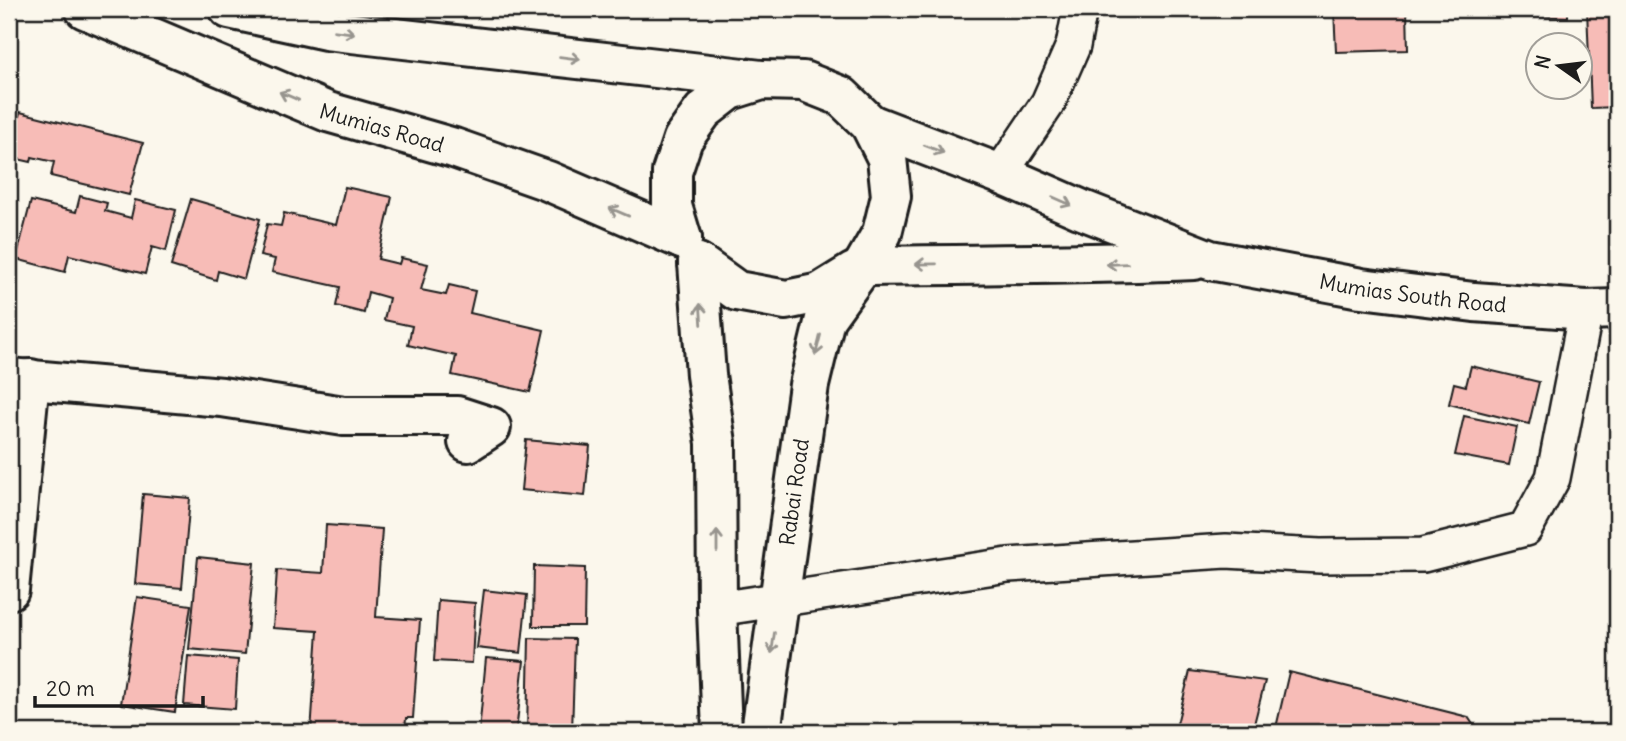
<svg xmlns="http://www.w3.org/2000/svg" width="1626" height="741" font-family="Delius,sans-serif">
<rect width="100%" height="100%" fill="#fbf7ec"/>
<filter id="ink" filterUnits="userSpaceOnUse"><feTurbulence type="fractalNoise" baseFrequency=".0143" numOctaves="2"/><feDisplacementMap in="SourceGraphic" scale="14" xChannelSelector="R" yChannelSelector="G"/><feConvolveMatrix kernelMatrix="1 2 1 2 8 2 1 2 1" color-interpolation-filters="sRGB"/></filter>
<g filter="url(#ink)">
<!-- building -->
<g fill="#f7bcb7" stroke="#1c1c1c" stroke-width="2">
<path d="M1334,9h73l1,41 -72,2z"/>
<path d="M1529,9h39v8l-39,-1z"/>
<path d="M1587,9h30v98l-26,1z"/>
<path d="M20,112l123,31 -14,52 -78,-19 3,-14 -22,-5 -1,5 -22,-5z"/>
<path d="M345,187l47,10 -14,62 21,5 2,-6 27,6 -7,26 25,5 3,-10 26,6 -5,22 74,17 -14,62 -78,-17 4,-19 -48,-11 4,-19 -28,-6 5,-22 -21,-6 -4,21 -28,-7 4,-19 -68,-15 3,-13 -15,-3 7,-32 14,2 3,-13 52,12z"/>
<path d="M80,196l27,7 -2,8 26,7 4,-18 41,10 -10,41 -14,-4 -7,27 -76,-19 -4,17 -49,-13 15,-58 45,11z"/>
<path d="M191,199l69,20 -16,60 -26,-8 -2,9 -45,-14z"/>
<path d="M1471,366l68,16 -10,42 -80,-20 5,-21 12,3z"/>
<path d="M1464,416l53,11 -8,38 -54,-10z"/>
<path d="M526,440l64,6 -5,50 -64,-6z"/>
<path d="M143,494l47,4 -8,90 -47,-4z"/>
<path d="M326,525l56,4 -6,88 44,3 -7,98h-7l-1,14h-94l7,-101 -45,-3 4,-58 46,3z"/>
<path d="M198,557l56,6 -9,91 -56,-5z"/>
<path d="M534,566l51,2 -1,58h-51z"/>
<path d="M484,590l43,5 -6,58 -44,-5z"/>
<path d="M137,597l54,8 -16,107 -54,-8z"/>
<path d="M438,600l37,3 -3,60 -38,-2z"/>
<path d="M529,638l46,1 -3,93h-45z"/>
<path d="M188,656l50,4 -3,49 -51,-4z"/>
<path d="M486,658l38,3 -8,71h-37z"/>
<path d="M1190,671l75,10 -13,51h-77z"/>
<path d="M1289,672l179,45 10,15h-203z"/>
</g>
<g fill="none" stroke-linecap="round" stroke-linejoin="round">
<defs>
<g id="service">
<path d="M1000,174l48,-71 25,-57 7,-37"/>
<path d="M717,609l291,-44 218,-14 94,5 103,-1 102,-26 28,-51 33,-168"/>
</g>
<g id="minor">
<path d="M9,378l213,19 122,19h113l34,11 -23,15"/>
<path d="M9,590l21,-211"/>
</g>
<g id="secondary">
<path id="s1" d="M85,9l243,103 126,36 94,33 134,58"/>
<path d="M229,9l97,21 435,50"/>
<path id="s2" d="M870,124l130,50 80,35 130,51 151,28 113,14 112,8 31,-1"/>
<path d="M682,239l-10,-33v-34l11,-33 20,-28 27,-21 32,-10 41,1 38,15 29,28 17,34 4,38 -9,37 -19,33 -38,53 -16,66 -48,347"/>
<path d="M698,263l8,112 10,68 1,166 5,123"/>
<path d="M698,263l39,28 49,9 34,-7 34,-21"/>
<path d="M863,266c110,-2 220,-1 331,-6"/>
</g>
</defs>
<!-- service casing -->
<use href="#service" stroke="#1c1c1c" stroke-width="38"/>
<!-- minor casing -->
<use href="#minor" stroke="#1c1c1c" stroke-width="44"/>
<!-- secondary casing -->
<use href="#secondary" stroke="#1c1c1c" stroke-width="44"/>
<!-- service -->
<use href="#service" stroke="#fbf7ec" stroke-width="33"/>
<!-- minor -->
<use href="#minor" stroke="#fbf7ec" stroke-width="38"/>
<!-- secondary -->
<use href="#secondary" stroke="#fbf7ec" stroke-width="38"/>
</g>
<!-- one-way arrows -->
<defs><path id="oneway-shaft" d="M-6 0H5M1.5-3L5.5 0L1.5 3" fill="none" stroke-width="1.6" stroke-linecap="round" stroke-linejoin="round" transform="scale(1.75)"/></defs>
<g stroke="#97948e">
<use href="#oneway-shaft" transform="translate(344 32) rotate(7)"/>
<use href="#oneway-shaft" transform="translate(570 58) rotate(7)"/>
<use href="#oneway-shaft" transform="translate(289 96) rotate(-157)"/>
<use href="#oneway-shaft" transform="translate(934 149) rotate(21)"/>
<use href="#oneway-shaft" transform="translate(1062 201) rotate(24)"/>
<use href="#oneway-shaft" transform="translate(619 212) rotate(-157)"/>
<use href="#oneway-shaft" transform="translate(926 264) rotate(179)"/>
<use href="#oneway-shaft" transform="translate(1117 264) rotate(178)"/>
<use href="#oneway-shaft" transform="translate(701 314) rotate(-94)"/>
<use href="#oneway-shaft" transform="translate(818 345) rotate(104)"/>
<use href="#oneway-shaft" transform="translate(717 541) rotate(-90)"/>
<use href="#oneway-shaft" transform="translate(773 643) rotate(98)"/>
</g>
</g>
<g text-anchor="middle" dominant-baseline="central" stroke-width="5" stroke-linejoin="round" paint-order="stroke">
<!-- street labels -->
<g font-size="21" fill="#1c1c1c" stroke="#fbf7ec">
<text stroke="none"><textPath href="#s1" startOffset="320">Mumias Road</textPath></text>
<text stroke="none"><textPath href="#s2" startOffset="572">Mumias South Road</textPath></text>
<text transform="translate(794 492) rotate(-82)">Rabai Road</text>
</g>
</g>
<!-- margin -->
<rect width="1626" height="741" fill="none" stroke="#fbf7ec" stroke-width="35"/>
<rect x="18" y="18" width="1591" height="706" fill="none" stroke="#1c1c1c" stroke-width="2.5" filter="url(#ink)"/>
<!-- north arrow -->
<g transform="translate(1559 66) rotate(284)"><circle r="33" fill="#fbf7ec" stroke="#a29f99" stroke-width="2"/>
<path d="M0-5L12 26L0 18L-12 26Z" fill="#1c1c1c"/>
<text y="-10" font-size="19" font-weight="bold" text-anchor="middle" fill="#1c1c1c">N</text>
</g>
<!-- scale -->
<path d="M35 696v10h168v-10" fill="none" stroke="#1c1c1c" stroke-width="3.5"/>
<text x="46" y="696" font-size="21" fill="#1c1c1c" stroke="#fbf7ec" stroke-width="5" paint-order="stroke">20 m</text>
</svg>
